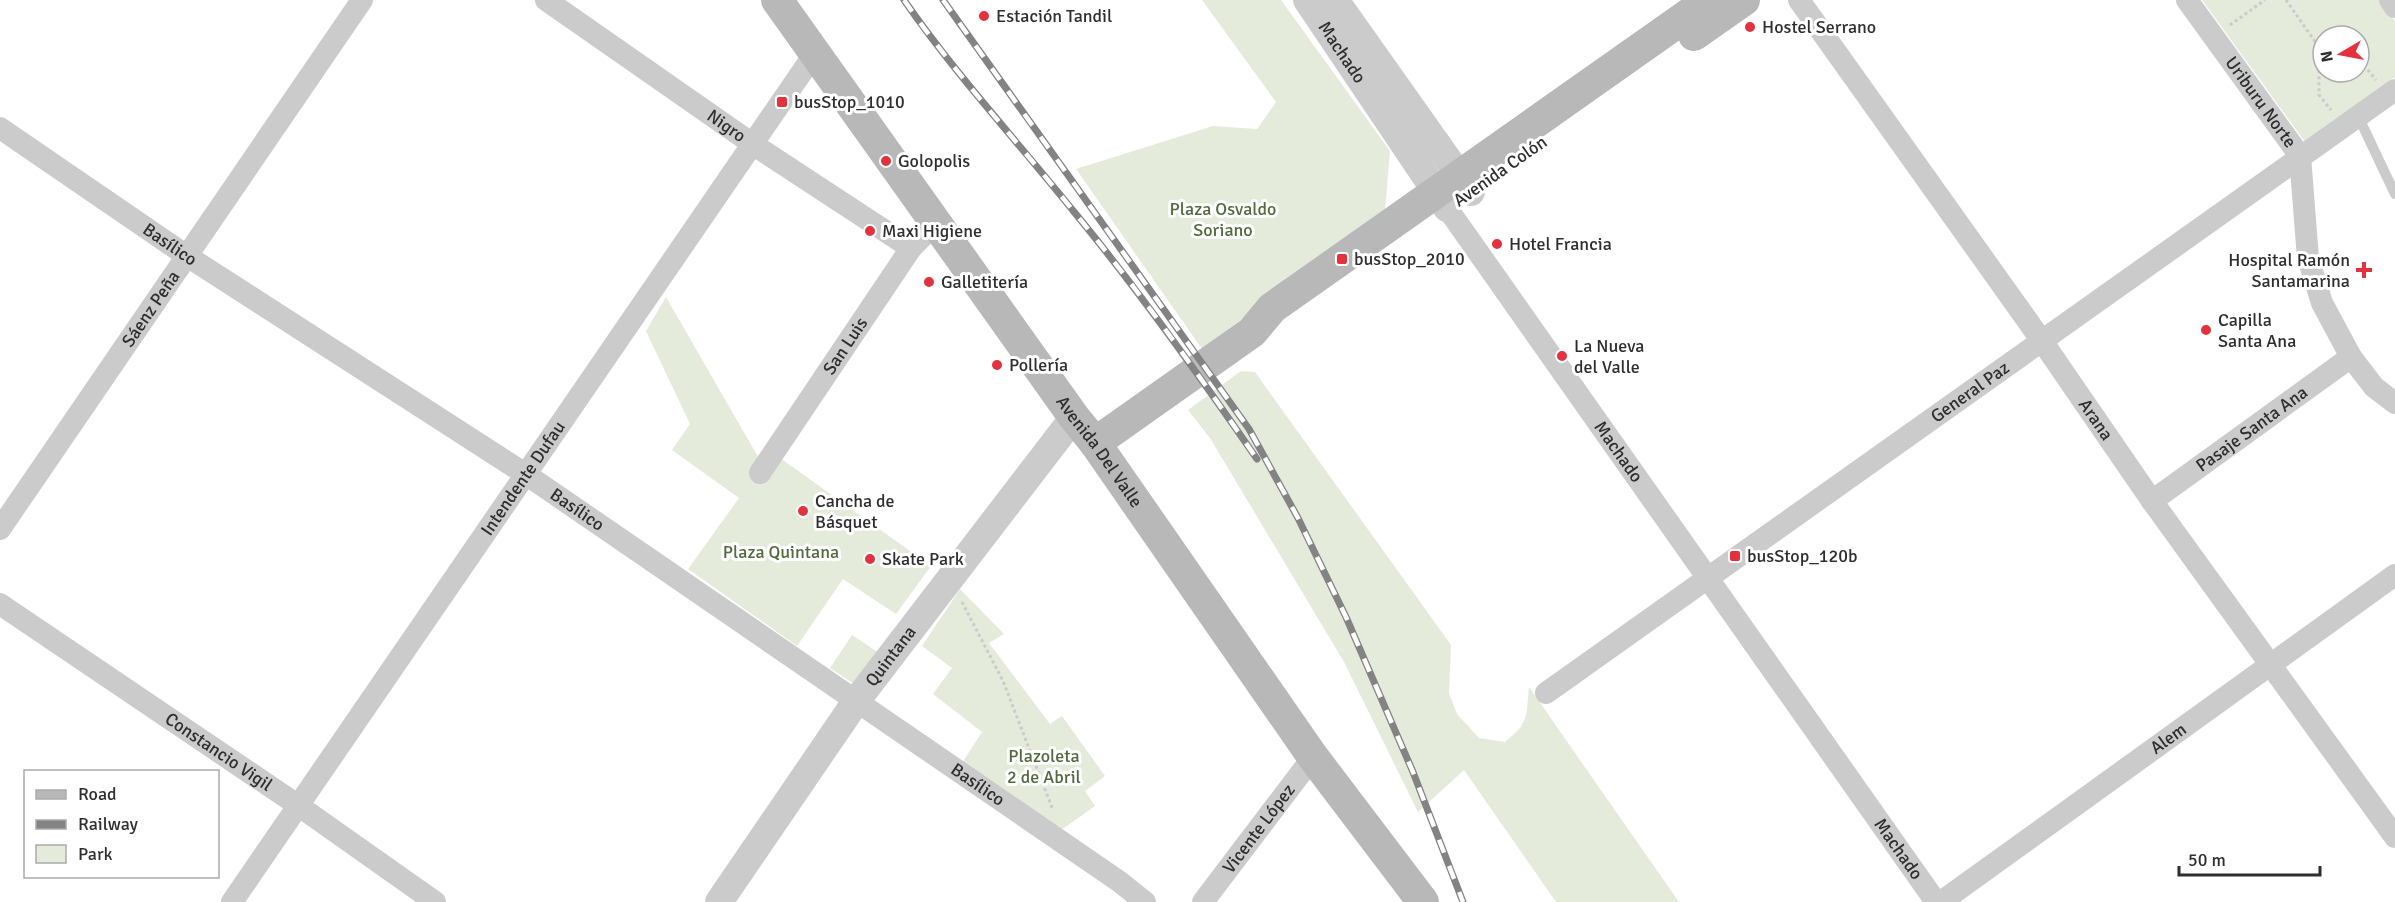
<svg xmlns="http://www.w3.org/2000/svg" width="2395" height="902" font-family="Signika,sans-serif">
<rect width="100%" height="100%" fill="#fff"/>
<!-- green -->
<g fill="#e4ebdb" fill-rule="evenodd">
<path d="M1202,0h79l109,151 -5,60 -183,138 -126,-180 137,-43 44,3 19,-27z"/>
<path d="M2202,0h179l14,21v56l-90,65zM2323,36h36v36h-36z"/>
<path d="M666,297l95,165 8,-12 162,116 -35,48 -53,-35 -46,67 -109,-77 51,-71 -67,-48 18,-26 -44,-93z"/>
<path d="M1241,371l14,1 196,273 -2,48 8,21 22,24 26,4c24,-19 21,-25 24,-55l150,215h-123l-92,-132 -46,42 -74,-150 -134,-224 -22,-28z"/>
<path d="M960,589l44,45 -15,9 61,81 12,-8 43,60 -20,15 10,15 -34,24 -99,-67 20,-31 -49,-38 19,-26 -30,-22z"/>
<path d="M852,635l27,18 -22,33 -27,-18z"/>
</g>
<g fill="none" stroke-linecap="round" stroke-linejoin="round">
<!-- path -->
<g stroke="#cbcbcb" stroke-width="3" stroke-dasharray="3 3" stroke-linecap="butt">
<path d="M2286,0l37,53"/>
<path d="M2230,25l35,-25"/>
<path d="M2359,62l5,3 12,15"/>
<path d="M2323,66l-4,4v25l12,15"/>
<path d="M962,602l41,79 50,129"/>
</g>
<!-- service -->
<path stroke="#cbcbcb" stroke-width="10" d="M2358,116l37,78"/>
<!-- minor -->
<g stroke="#cbcbcb" stroke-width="22">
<path id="s1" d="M546,0l208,145 157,103"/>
<path id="s2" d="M1799,0l243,341 110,160 243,336"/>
<path id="s3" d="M2187,0l113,156 8,102 14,45 29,54 23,30 21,16"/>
<path d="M2390,0l5,7"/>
<path id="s4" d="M0,128l187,128 340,219 593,407 25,20"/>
<path id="s5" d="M1447,208l489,694"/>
<path id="s6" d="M760,473l151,-225 25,-25"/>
<path id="s7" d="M2152,501l199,-144"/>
<path id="s8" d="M0,529l362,-529"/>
<path id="s9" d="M0,604l299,202 136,96"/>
<path id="s10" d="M1546,693l849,-603"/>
<path id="s11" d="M232,902l583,-849"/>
<path id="s12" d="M1203,902l110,-145"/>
<path id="s13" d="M1941,902l454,-327"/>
</g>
<!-- tertiary -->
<g stroke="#cbcbcb" stroke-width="28">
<path id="s14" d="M1307,0l140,208"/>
<path d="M1335,0l136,192"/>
<path id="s15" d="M719,902l138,-202 217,-283"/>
</g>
<!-- secondary -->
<g stroke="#b8b8b8" stroke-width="32">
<path id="s16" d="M777,0l297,417 21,26 218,314 110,145"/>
<path d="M1694,35l50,-35"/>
<path d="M1095,443l157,-111 20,-24 437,-308"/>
</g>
<defs>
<g id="rail">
<path d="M904,0c52,75 114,142 171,213 65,79 124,162 182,246"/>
<path d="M943,0l306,429 49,89 48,99 67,155 50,130"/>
</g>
</defs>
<!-- rail casing -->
<use href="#rail" stroke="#838383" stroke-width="7"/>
<!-- rail -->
<use href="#rail" stroke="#fff" stroke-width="4.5" stroke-dasharray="14" stroke-linecap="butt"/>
</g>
<!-- markers -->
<g fill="#e3323e" stroke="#fff" stroke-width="2">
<circle cx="984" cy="16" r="6"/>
<circle cx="1750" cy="27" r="6"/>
<rect x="776" y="96" width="12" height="12" rx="3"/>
<circle cx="886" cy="161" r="6"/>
<circle cx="870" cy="231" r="6"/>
<circle cx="1497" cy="244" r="6"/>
<rect x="1336" y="253" width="12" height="12" rx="3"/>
<path d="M2361 261h6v6h6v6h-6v6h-6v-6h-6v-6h6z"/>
<circle cx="929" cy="282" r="6"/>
<circle cx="2206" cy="330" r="6"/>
<circle cx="1562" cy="356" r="6"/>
<circle cx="997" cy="365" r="6"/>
<circle cx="803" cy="511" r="6"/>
<rect x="1729" y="550" width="12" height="12" rx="3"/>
<circle cx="870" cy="559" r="6"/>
</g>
<g text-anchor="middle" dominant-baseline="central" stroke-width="6" stroke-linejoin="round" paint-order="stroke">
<!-- poi labels -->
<g font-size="18" fill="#2e2e2e" stroke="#fff" text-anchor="start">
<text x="996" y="16">Estación Tandil</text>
<text x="1762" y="27">Hostel Serrano</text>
<text x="794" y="102">busStop_1010</text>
<text x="898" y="161">Golopolis</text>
<text x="882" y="231">Maxi Higiene</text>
<text x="1509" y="244">Hotel Francia</text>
<text x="1354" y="259">busStop_2010</text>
<text x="2350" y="260" text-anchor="end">Hospital Ramón<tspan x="2350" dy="21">Santamarina</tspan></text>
<text x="941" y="282">Galletitería</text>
<text x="2218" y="320">Capilla<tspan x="2218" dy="21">Santa Ana</tspan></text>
<text x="1574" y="346">La Nueva<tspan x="1574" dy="21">del Valle</tspan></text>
<text x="1009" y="365">Pollería</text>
<text x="815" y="501">Cancha de<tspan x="815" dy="21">Básquet</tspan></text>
<text x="1747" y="556">busStop_120b</text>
<text x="882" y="559">Skate Park</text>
</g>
<!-- street labels -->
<g font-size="18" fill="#2e2e2e" stroke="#fff">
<text stroke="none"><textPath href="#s14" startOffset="63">Machado</textPath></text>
<text stroke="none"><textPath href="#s3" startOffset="126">Uriburu Norte</textPath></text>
<text stroke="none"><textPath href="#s1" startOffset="220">Nigro</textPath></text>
<text transform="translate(1500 171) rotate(-35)">Avenida Colón</text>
<text stroke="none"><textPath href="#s4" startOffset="206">Basílico</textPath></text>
<text stroke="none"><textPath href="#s8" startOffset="267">Sáenz Peña</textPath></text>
<text stroke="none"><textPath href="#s6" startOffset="153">San Luis</textPath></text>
<text stroke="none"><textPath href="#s10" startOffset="520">General Paz</textPath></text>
<text stroke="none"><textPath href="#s2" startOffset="514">Arana</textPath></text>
<text stroke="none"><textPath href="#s7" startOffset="123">Pasaje Santa Ana</textPath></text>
<text stroke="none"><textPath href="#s16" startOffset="555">Avenida Del Valle</textPath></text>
<text stroke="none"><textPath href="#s5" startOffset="298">Machado</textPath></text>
<text stroke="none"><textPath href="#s11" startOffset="514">Intendente Dufau</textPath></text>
<text stroke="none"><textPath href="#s4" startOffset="692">Basílico</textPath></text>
<text stroke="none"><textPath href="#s15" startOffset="300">Quintana</textPath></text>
<text stroke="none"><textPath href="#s13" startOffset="280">Alem</textPath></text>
<text stroke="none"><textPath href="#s9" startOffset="264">Constancio Vigil</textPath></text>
<text stroke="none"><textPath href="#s4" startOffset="1178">Basílico</textPath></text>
<text stroke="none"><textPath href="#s12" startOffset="92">Vicente López</textPath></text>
<text stroke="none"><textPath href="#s5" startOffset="784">Machado</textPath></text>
</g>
<!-- park labels -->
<g font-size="18" fill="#51693c" stroke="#fff">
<text x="1223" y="209">Plaza Osvaldo<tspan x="1223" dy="21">Soriano</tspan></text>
<text x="781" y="552">Plaza Quintana</text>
<text x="1044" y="756">Plazoleta<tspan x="1044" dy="21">2 de Abril</tspan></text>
</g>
</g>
<!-- legend -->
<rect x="24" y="770" width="195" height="108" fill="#ffffff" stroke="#ababab" stroke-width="1.5"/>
<rect x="36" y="790" width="30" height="9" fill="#b8b8b8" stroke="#ababab" stroke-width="1.5"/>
<text x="78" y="800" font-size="18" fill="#2e2e2e">Road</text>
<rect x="36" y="820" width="30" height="9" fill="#838383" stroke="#ababab" stroke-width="1.5"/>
<text x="78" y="830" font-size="18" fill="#2e2e2e">Railway</text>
<rect x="36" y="845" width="30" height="18" fill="#e4ebdb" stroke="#ababab" stroke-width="1.5"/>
<text x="78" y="860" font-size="18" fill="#2e2e2e">Park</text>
<!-- north arrow -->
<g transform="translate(2341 54) rotate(260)"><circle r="28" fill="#ffffff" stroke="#ababab" stroke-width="1.5"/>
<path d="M0-4.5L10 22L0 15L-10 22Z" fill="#e3323e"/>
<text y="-9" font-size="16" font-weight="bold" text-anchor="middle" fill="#2e2e2e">N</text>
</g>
<!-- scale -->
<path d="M2179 866v9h141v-9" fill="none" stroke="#2e2e2e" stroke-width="3"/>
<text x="2188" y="866" font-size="18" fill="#2e2e2e" stroke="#ffffff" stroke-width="4.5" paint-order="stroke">50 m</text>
</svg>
